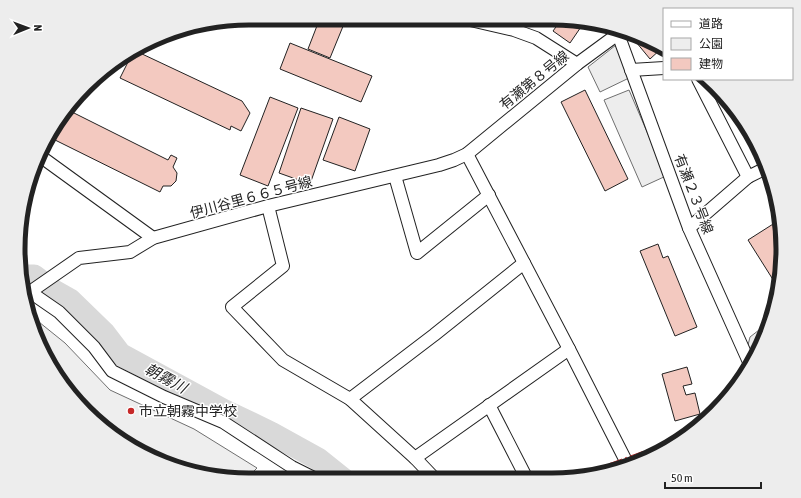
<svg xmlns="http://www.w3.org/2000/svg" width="801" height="498" font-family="'Asap Condensed','Noto Sans JP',sans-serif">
<rect width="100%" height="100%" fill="#fff"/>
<!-- green -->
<path fill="#eee" stroke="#6f6f6f" d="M29,314l36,29 45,47 84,39 63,39 -10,10h-28l-58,-15 -52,-31 -52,-54 -27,-55z"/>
<!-- parking -->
<g fill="#ededed" stroke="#6f6f6f">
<path d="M616,45l13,33 -29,14 -12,-25z"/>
<path d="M629,90l37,86 -24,11 -38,-87z"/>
<path d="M768,323l-15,31 -5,-9 2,-8z"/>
</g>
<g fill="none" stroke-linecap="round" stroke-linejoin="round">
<!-- river -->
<path stroke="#d9d9d9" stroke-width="23" d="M23,276h11l20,15 16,9 34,33 16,21 103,56 48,23 47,26 25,20"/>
</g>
<!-- building -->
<g fill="#f3c9c0" stroke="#222">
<path d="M320,18l26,1 -16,39 -22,-9z"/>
<path d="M561,20l24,1 -15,22 -17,-12z"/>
<path d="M642,37l20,11 -12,11 -14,-17z"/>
<path d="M290,43l82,33 -11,26 -81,-33z"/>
<path d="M140,53l102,48 8,12 -9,18 -10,-5 -1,4 -110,-52 11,-22z"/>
<path d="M585,90l43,89 -23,12 -44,-89z"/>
<path d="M270,97l28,11 -30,78 -28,-11z"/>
<path d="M722,100l16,18 -4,3z"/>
<path d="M69,108l-1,2 100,50 3,-5 6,3 -4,9 4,6 -1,8 -5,5h-8l-3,6 -111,-55 8,-17z"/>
<path d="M301,108l32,11 -23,65 -31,-11z"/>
<path d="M339,117l31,12 -15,42 -32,-11z"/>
<path d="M781,219l-4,67 -29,-46z"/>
<path d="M658,244l5,14 5,-2 29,71 -22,9 -35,-85z"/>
<path d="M687,367l5,17 -9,2 3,9 9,-2 5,21 -25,7 -13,-47z"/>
</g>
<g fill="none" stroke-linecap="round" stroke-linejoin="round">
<defs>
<g id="street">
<path d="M466,19l48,11 22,8 41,26"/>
<path d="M618,34l71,194 60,134"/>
<path d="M631,70l33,-2"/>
<path d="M698,79l50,98"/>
<path d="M467,154l102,195 59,116"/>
<path d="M40,156l113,82"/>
<path d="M395,176l22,77 72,-58"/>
<path d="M268,206l15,60 -51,41 51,53 67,39 65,59 20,21"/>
<path d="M689,228l59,-51 16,-8"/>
<path d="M25,292h5l29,20 35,35 18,24 52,26 59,25 69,45 22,11"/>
<path d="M30,292l49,-34 51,-6 23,-14 115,-32 171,-41 15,-5 13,-6 110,-90 45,-33"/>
<path d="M350,399l84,-64 90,-72"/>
<path d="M489,405l38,74"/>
<path d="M415,458l154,-109"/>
</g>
</defs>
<!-- street casing -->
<use href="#street" stroke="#222" stroke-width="14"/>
<!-- street -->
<use href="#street" stroke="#fff" stroke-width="12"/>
<!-- power -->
<path stroke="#c62828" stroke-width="1" stroke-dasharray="14 3 2 3" stroke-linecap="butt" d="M501,479l77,-4 102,-37"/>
</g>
<!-- markers -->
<circle fill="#c62828" stroke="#fff" stroke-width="1.5" cx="131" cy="411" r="4"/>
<g text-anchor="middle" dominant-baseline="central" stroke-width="3" stroke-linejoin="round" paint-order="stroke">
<!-- street labels -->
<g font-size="14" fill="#222" stroke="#fff">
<text transform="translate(534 80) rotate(-39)">有瀬第８号線</text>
<text transform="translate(694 194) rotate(69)">有瀬２３号線</text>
<text transform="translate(251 197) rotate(-15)">伊川谷里６６５号線</text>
</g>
<!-- poi labels -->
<g font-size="14" fill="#222" stroke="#fff" text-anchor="start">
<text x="139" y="411">市立朝霧中学校</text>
</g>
<!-- water labels -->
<g font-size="15" font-style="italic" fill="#222" stroke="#fff">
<text transform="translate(166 378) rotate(28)">朝霧川</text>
</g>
</g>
<!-- crop -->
<path d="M0 0H801V498H0ZM249 25H552A224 224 0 0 1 776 249V249A224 224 0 0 1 552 473H249A224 224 0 0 1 25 249V249A224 224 0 0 1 249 25Z" fill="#ededed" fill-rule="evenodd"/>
<path fill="none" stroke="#222" stroke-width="5" d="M249 25H552A224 224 0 0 1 776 249V249A224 224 0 0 1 552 473H249A224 224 0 0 1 25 249V249A224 224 0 0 1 249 25Z"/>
<!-- legend -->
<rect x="663" y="8" width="130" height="72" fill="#ffffff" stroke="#a7a7a7"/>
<rect x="671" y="21" width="20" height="6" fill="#ffffff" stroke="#a7a7a7"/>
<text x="699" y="28" font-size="12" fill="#222222">道路</text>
<rect x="671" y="38" width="20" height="12" fill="#eeeeee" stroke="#a7a7a7"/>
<text x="699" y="48" font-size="12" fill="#222222">公園</text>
<rect x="671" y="58" width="20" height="12" fill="#f3c9c0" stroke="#a7a7a7"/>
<text x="699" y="68" font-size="12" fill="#222222">建物</text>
<!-- north arrow -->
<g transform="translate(28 28) rotate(89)" stroke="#ffffff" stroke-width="3" paint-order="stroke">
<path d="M0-3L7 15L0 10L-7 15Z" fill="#222222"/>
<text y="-6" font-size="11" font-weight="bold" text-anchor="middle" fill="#222222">N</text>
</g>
<!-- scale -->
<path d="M665 482v6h96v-6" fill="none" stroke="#222222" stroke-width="2"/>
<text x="671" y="482" font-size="12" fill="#222222" stroke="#ffffff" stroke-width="3" paint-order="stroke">50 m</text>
</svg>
